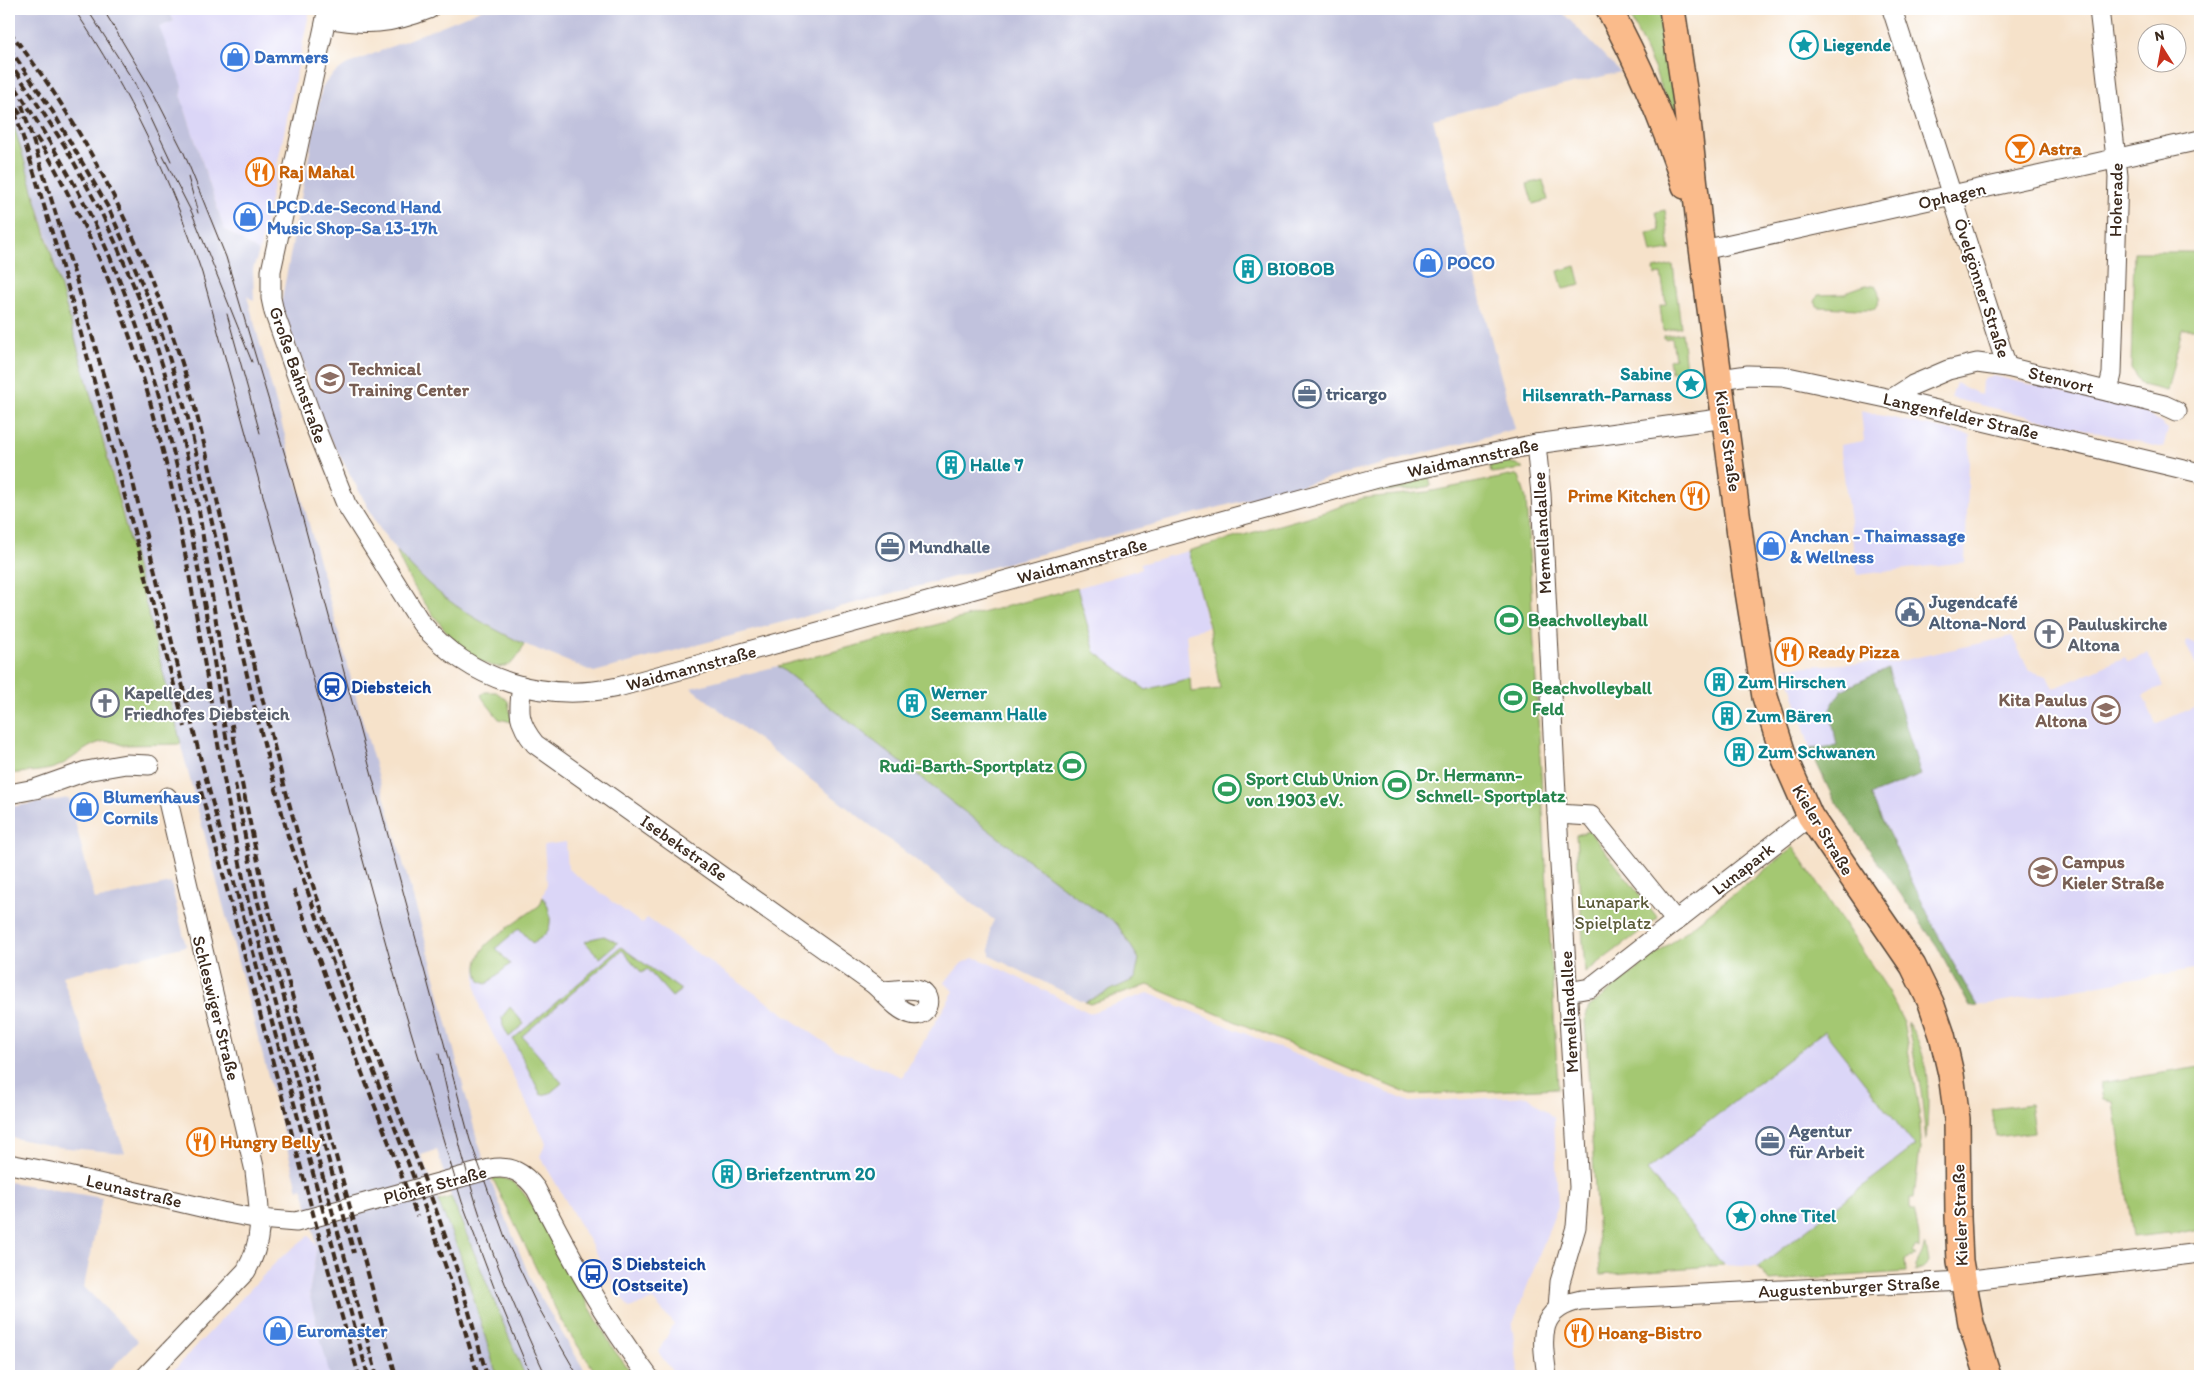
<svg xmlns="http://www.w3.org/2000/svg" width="2209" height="1385" font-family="Itim,sans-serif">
<rect width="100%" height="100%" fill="#fff"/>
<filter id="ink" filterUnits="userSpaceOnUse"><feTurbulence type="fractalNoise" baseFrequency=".02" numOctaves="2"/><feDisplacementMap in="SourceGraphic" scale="10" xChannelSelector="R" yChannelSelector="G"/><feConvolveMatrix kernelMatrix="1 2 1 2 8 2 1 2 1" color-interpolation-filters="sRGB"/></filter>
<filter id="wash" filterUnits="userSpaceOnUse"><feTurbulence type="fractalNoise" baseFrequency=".0096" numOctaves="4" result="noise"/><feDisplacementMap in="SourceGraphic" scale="20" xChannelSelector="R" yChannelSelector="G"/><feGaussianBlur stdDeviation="1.12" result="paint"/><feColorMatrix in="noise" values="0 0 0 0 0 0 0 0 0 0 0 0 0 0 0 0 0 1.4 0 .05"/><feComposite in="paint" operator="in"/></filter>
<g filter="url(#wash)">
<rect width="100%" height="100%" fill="#f6e2ca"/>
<!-- built -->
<g fill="#dbd6f7">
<path d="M167,9h143l-51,243 -35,-23 -43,-132 2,-10 -25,-60 16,-6z"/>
<path d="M1994,376l152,36 22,17 -5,19 -212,-50 5,-15 25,12 1,-14 4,-3z"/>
<path d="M1861,411l109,24 -5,127 -108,13 -17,-130 24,-4z"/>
<path d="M1188,551l20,76 -22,6 4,45 -44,12 -51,-38 -18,-64 64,-19 -1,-5z"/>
<path d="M2012,636l17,35 18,5 6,13 72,-32 3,5 20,-9 15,33 -20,9 13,29 44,-20v264l-230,39 -33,-61 -104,-148 -23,-49 -24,-82 100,-5 1,2z"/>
<path d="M2187,640l13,6v29l-15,-33z"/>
<path d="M566,842l2,27 74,55 5,-6 189,132 66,27 52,-86 -10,-8 18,-20 11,-5 7,1 110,54 58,-20 262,109 118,-6 26,22 4,88 -46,120 7,50h-843l-18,-24 16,-28 -21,-24 -24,8 -33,-55 -56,-97 6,-13 -66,-135 -4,-20v-21l8,-19 56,-43 7,-21 -3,-39z"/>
<path d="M1824,1031l91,115 -157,121 -35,-2 -76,-95z"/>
<path d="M309,1235l8,11 -8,47 22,83h-163l111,-117z"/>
</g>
<!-- industrial -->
<g fill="#c1c2dd">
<path d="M9,9h158l7,12 -15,6 24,60 -2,10 43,132 35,23 -6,17 1,32 -7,-5 113,416 67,234 50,193 18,53 38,93 55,91h-63l-74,-179 -14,-47 -16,5 38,96 38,125h-167l-21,-83 8,-47 -14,-58 -5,1 -115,-436 -66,-264 -71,-257 -37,-123z"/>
<path d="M483,9h1076l61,63 -187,47 82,310 -921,243 -70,-28 -46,-23 -35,-23 -33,-32 -29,-35 -56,-102 -44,-125 41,-217 10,-12 12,-9z"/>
<path d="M778,666l260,202 79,56 22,35 -4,20 -50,23 -95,-46v-28l4,-8 -303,-232z"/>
<path d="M69,798l26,102 76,-17 15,63 -124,30 63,177 -67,-6 -49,-10v-330z"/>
<path d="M9,1182l93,16 -18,89 54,54 -34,35h-95z"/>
</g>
<!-- green -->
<g fill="#a4c872" stroke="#707948">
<path d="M1654,9h8l20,135 -28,-76 -24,-51z"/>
<path d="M9,109c63,210 119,422 172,635l-59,1c-25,-13 -43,12 -63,21 -12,6 -37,6 -50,8z"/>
<path d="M1543,180l5,20 -15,4 -6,-20z"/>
<path d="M1665,210l5,40 -19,3 -4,-20 13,-2 -4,-19z"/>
<path d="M2134,252h66v77h-18l-15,62 -25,-6 -11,-16z"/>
<path d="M1673,265l8,62 -18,4 -3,-25 6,-2 -5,-30 -6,1 -1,-6z"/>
<path d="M1576,266l5,19 -18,4 -5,-18z"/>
<path d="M1866,285l9,1c6,9 6,14 -1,23 -18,1 -37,-2 -56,-2l-3,-5 3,-7 27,-1 6,-4z"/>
<path d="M1682,333l4,37 -15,2 -2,-12 6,-2 -3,-20 -8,1v-3z"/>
<path d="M1502,461l15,3 7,5 -33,4 -2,-10z"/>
<path d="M1429,475l2,11 -21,4 -41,2 3,-3z"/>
<path d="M1515,475l4,1 7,22 32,590 -147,7 -263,-110 -58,19 -5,-2 50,-23 4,-20 -22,-35 -43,-29 -121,-92 -175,-137 299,-78 18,64 51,38 44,-12 1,14 29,-3 -11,-63 -21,-75 140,-40 35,-13 64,-6z"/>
<path d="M397,551c39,46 74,67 127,93 -28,76 -119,-60 -127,-93z"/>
<path d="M485,692h11l12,9 4,21 -13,-3 -16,-20 -2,-4z"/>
<path d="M1589,831l69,87 -73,55 -9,-138z"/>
<path d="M1794,847l90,137 19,37 16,90 2,29 -7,58h-4v12h4l5,25v14l-3,-2 -4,6 4,3 -11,3 1,13 -137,9 -11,-14 157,-121 -91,-115 -177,139 76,95 -123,10 -15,-256 4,-12z"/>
<path d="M543,897c6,8 11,27 3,36 -3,4 -9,7 -13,11l-14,-16 -23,20 14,16 -21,18 -3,2 -6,-3c-5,-11 -4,-22 4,-33 7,-10 44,-34 56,-43z"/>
<path d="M604,936l14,7 -18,15 -15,-16 6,-3z"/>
<path d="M621,947l60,43 -9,7 -25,-28 -5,4 -20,-23 -100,86 40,47 -12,10 -9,2 -28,-56z"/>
<path d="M510,1007l14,17 -15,13 -6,-11 -1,-9z"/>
<path d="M1907,1022c25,33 22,80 19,119l-5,-50z"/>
<path d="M2200,1067v162l-30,6 -1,-2 -36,4 -19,-135 -11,-2 -3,-17z"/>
<path d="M2030,1104l4,28 -38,5 -4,-28z"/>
<path d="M492,1177c21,1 26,8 38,25l84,148 20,26h-36l-36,-54z"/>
<path d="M451,1197l74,179h-28l-38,-125 -21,-50z"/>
<path d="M1924,1245h2l3,17 -6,6 -8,3c1,-10 8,-13 9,-26z"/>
</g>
<!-- forest -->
<path fill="#83ac64" stroke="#5f6b41" d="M1888,668l33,107 -51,20 72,148 35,63 -7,1 -33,-61 -104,-148 -23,-49 27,-3 -7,-38 12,-18z"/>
</g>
<g filter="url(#ink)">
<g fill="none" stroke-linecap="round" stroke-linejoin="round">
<defs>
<g id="minor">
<path d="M328,9l-57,262v27l3,14 40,112 32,80 75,119c49,58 123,80 197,64l767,-211 151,-32 190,-26"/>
<path d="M1892,9l115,358"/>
<path d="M2099,9l19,167 -6,198 -4,17"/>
<path d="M326,18c40,8 65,6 103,-9"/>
<path d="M1703,250l497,-110"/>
<path d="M1720,379l28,-4 35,1 108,23 309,74"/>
<path d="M1891,399l22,-14 35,-15 29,-7 30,4 157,38 13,6"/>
<path d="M1536,444l5,50 16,320 22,373 -3,40 -16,55 -2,26"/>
<path d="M522,686c-4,26 -4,37 13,58l337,239c13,10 23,26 39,31 15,5 24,-17 9,-23 -10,-4 -27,0 -38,0"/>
<path d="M9,794l26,-5 51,-18 40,-7 23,1"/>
<path d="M1557,814l34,2 85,105"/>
<path d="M1568,992l22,-4 220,-172"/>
<path d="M9,1164l42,8 171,40 38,7 36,3 194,-53c21,-4 34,4 46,20 33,65 68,129 112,187"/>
<path d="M146,1376l100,-105c20,-34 13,-63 9,-100l-88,-374"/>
<path d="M1547,1376c-5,-37 -11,-67 34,-76l382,-19 237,-28"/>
</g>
<g id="major">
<path d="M1609,9c32,58 55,114 76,177"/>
<path d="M1672,9l14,93 14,131 45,340 20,124 19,60 26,59 103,150 18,37 11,32 9,39 6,45 1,98 2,44 11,62 17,53"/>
</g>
</defs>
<!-- minor casing -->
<use href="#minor" stroke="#574638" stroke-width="21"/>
<!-- major casing -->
<use href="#major" stroke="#574638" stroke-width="28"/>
<!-- minor -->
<use href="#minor" stroke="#fff" stroke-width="19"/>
<!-- major -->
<use href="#major" stroke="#fabb8b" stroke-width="25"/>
<!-- tram -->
<g stroke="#3b2a1e" stroke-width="1">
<path d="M74,9c55,81 97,171 128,264l196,715 64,214 33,88 36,86"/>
<path d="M87,9l47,73 37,79"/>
<path d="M103,9l52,87 29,57 42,104 65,218 179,665 36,100 31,65 41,71"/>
<path d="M163,156l29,57 60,149"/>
<path d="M188,177l10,36"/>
<path d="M227,314l33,119"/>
<path d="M439,1054c14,67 30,135 54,199 16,42 34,82 53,123"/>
</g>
<!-- rail -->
<g stroke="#3b2a1e" stroke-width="4" stroke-dasharray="8 4" stroke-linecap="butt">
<path d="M9,31c78,98 134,214 173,332 20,64 33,130 48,194 25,113 51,227 86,338l120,315 22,63 29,103"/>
<path d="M9,48l44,64 56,97 46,104 33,105 65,283 35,135 54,152 85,225 23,66 28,97"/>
<path d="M9,61l56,85 36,66 16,34 30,71 17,53 23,86 12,55 39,253 27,132 131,480"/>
<path d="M9,77c35,55 70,110 97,171 70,158 95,332 122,501"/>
<path d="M9,98l14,20"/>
<path d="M22,105l54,174 52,183 71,291 169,623"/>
<path d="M15,112c65,203 116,409 170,615"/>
<path d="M36,137c17,25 30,53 44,81 107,211 117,455 168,683l129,475"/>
<path d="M198,780l125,471 36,125"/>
<path d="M235,784l22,115 97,354"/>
<path d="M294,890l32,89 91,237"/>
</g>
</g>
</g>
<!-- icons -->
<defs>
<symbol id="sight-ring" viewBox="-11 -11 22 22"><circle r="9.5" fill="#fff" stroke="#0f9aa8" stroke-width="1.5"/><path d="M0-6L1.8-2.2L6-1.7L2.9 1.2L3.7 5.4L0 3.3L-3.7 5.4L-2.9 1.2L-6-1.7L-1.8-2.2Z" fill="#0f9aa8"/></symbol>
<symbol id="shop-ring" viewBox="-11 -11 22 22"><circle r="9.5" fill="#fff" stroke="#3f7fe0" stroke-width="1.5"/><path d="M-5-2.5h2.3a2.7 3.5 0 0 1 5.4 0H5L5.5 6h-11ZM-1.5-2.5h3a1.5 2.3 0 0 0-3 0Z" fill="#3f7fe0"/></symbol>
<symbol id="bar-ring" viewBox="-11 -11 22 22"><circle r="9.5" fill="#fff" stroke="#e8710a" stroke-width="1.5"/><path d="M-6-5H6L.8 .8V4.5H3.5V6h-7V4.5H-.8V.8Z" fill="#e8710a"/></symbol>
<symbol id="restaurant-ring" viewBox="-11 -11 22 22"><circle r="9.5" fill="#fff" stroke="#e8710a" stroke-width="1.5"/><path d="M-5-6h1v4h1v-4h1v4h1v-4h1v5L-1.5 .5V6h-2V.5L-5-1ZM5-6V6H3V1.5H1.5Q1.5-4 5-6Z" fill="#e8710a"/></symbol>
<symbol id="building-ring" viewBox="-11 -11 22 22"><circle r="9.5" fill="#fff" stroke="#0f9aa8" stroke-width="1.5"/><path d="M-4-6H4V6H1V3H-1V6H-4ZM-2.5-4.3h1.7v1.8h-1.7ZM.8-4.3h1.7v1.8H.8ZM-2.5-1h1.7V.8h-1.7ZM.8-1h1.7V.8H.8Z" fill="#0f9aa8"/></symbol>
<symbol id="university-ring" viewBox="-11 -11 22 22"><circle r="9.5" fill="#fff" stroke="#8d6e63" stroke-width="1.5"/><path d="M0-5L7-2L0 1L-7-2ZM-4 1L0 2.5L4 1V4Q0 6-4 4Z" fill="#8d6e63"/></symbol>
<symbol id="office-ring" viewBox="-11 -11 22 22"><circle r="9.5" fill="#fff" stroke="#5c6f8a" stroke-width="1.5"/><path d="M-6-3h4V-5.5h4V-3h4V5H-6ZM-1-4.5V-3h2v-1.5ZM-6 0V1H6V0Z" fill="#5c6f8a"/></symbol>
<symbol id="civic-ring" viewBox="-11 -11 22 22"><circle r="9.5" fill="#fff" stroke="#5c6f8a" stroke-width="1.5"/><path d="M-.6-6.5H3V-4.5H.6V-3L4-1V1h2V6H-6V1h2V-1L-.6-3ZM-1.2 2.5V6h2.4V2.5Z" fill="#5c6f8a"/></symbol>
<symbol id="stadium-ring" viewBox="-11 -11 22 22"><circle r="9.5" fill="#fff" stroke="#2e9e5b" stroke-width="1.5"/><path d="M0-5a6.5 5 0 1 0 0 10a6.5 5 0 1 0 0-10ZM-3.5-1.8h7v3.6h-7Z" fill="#2e9e5b"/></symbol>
<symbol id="church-ring" viewBox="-11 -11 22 22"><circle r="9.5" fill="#fff" stroke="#6b7280" stroke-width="1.5"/><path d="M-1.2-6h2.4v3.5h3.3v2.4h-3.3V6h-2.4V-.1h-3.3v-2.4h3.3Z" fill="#6b7280"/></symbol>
<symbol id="station-ring" viewBox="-11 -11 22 22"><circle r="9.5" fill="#fff" stroke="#1a4fb4" stroke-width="1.5"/><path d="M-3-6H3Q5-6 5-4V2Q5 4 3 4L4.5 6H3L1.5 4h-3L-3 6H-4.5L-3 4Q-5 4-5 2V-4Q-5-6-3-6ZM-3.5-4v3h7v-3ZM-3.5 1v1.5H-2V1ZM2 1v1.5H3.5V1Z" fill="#1a4fb4"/></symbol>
<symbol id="school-ring" viewBox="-11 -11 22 22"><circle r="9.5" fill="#fff" stroke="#8d6e63" stroke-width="1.5"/><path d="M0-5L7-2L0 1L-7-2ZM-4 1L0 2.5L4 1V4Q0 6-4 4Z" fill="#8d6e63"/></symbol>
<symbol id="bus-ring" viewBox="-11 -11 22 22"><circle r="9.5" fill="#fff" stroke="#1a4fb4" stroke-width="1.5"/><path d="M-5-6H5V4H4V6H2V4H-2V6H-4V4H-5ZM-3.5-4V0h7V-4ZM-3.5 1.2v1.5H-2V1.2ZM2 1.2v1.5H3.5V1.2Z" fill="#1a4fb4"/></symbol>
</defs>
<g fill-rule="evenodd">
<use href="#sight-ring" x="1788" y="29" width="32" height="32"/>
<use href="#shop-ring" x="219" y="41" width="32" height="32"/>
<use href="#bar-ring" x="2004" y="133" width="32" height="32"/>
<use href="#restaurant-ring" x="244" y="156" width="32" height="32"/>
<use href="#shop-ring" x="232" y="201" width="32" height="32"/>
<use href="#shop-ring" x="1412" y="247" width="32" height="32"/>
<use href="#building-ring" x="1232" y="253" width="32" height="32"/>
<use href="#university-ring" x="314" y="363" width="32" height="32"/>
<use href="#sight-ring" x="1675" y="368" width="32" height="32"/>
<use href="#office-ring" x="1291" y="378" width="32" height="32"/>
<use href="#building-ring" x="935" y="449" width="32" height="32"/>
<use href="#restaurant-ring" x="1679" y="480" width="32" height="32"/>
<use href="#shop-ring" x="1755" y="530" width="32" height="32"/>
<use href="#office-ring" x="874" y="531" width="32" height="32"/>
<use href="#civic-ring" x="1894" y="596" width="32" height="32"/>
<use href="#stadium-ring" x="1493" y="604" width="32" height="32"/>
<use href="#church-ring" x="2033" y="618" width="32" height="32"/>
<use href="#restaurant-ring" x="1773" y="636" width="32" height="32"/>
<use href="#building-ring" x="1703" y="666" width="32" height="32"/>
<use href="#station-ring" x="316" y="671" width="32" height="32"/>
<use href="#stadium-ring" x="1497" y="682" width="32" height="32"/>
<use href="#church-ring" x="89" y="687" width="32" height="32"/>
<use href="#building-ring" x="896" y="687" width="32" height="32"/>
<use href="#school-ring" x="2090" y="694" width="32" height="32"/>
<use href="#building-ring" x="1711" y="700" width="32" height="32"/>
<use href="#building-ring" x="1723" y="736" width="32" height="32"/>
<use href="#stadium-ring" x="1056" y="750" width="32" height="32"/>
<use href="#stadium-ring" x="1381" y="769" width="32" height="32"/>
<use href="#stadium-ring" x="1211" y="773" width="32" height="32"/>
<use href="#shop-ring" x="68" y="791" width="32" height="32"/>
<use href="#school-ring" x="2027" y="856" width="32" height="32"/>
<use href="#office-ring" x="1754" y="1125" width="32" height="32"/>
<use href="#restaurant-ring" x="185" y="1126" width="32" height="32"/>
<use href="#building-ring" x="711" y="1158" width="32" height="32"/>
<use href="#sight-ring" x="1725" y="1200" width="32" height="32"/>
<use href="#bus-ring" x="577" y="1258" width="32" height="32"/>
<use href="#shop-ring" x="262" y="1315" width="32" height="32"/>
<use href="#restaurant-ring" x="1563" y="1317" width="32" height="32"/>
</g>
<g text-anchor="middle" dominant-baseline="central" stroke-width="4" stroke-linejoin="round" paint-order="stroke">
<!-- culture labels -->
<g font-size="18" font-weight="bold" fill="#0d838f" stroke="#fff" text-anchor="start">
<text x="1823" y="45">Liegende</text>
<text x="1267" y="269">BIOBOB</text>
<text x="1672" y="374" text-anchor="end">Sabine<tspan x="1672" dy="21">Hilsenrath-Parnass</tspan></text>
<text x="970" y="465">Halle 7</text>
<text x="1738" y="682">Zum Hirschen</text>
<text x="931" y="693">Werner<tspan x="931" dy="21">Seemann Halle</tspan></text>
<text x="1746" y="716">Zum Bären</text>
<text x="1758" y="752">Zum Schwanen</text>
<text x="746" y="1174">Briefzentrum 20</text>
<text x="1760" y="1216">ohne Titel</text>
</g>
<!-- shop labels -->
<g font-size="18" font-weight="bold" fill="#366cbe" stroke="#fff" text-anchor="start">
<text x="254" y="57">Dammers</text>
<text x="267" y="207">LPCD.de-Second Hand<tspan x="267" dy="21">Music Shop-Sa 13-17h</tspan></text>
<text x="1447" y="263">POCO</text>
<text x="1790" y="536">Anchan - Thaimassage<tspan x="1790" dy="21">&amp; Wellness</tspan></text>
<text x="103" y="797">Blumenhaus<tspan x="103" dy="21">Cornils</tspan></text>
<text x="297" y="1331">Euromaster</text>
</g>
<!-- food labels -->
<g font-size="18" font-weight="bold" fill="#c56008" stroke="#fff" text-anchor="start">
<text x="2039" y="149">Astra</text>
<text x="279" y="172">Raj Mahal</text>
<text x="1676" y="496" text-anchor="end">Prime Kitchen</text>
<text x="1808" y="652">Ready Pizza</text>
<text x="220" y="1142">Hungry Belly</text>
<text x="1598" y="1333">Hoang-Bistro</text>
</g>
<!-- street labels -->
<g font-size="18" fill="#3b2a1e" stroke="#fff">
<text transform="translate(1952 196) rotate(-13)">Ophagen</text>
<text transform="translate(2116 200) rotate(-89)">Hoherade</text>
<text transform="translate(1982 288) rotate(72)">Övelgönner Straße</text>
<text transform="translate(298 375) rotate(71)">Große Bahnstraße</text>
<text transform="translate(2061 380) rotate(14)">Stenvort</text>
<text transform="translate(1961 416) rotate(13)">Langenfelder Straße</text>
<text transform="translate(1728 441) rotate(82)">Kieler Straße</text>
<text transform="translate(1473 458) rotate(-12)">Waidmannstraße</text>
<text transform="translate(1542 533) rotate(-93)">Memellandallee</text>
<text transform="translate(1082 561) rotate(-15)">Waidmannstraße</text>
<text transform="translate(691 668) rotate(-15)">Waidmannstraße</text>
<text transform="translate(1823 830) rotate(59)">Kieler Straße</text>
<text transform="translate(684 848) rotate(35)">Isebekstraße</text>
<text transform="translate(1743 869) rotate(-38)">Lunapark</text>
<text transform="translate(216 1008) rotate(76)">Schleswiger Straße</text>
<text transform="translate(1569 1012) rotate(-93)">Memellandallee</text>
<text transform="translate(435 1185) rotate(-15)">Plöner Straße</text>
<text transform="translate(134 1191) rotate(13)">Leunastraße</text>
<text transform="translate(1960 1215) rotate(-92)">Kieler Straße</text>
<text transform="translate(1849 1287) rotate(-3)">Augustenburger Straße</text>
</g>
<!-- education labels -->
<g font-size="18" font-weight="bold" fill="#785e54" stroke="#fff" text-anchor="start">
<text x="349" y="369">Technical<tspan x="349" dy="21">Training Center</tspan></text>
<text x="2087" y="700" text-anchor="end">Kita Paulus<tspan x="2087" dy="21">Altona</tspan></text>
<text x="2062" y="862">Campus<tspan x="2062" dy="21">Kieler Straße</tspan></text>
</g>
<!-- service labels -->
<g font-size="18" font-weight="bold" fill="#4e5e75" stroke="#fff" text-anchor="start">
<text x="1326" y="394">tricargo</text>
<text x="909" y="547">Mundhalle</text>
<text x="1929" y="602">Jugendcafé<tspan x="1929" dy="21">Altona-Nord</tspan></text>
<text x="1789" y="1131">Agentur<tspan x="1789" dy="21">für Arbeit</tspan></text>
</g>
<!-- leisure labels -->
<g font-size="18" font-weight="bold" fill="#27864d" stroke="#fff" text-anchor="start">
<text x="1528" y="620">Beachvolleyball</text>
<text x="1532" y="688">Beachvolleyball<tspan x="1532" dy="21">Feld</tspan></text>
<text x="1053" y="766" text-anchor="end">Rudi-Barth-Sportplatz</text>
<text x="1416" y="775">Dr. Hermann-<tspan x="1416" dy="21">Schnell- Sportplatz</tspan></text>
<text x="1246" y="779">Sport Club Union<tspan x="1246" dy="21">von 1903 eV.</tspan></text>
</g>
<!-- worship labels -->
<g font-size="18" font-weight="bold" fill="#5b616d" stroke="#fff" text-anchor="start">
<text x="2068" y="624">Pauluskirche<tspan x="2068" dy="21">Altona</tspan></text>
<text x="124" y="693">Kapelle des<tspan x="124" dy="21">Friedhofes Diebsteich</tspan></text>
</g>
<!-- transit labels -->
<g font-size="18" font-weight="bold" fill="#164399" stroke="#fff" text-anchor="start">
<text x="351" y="687">Diebsteich</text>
<text x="612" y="1264">S Diebsteich<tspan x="612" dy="21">(Ostseite)</tspan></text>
</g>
<!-- park labels -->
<g font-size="18" fill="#5a5937" stroke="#fff">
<text x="1613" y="902">Lunapark<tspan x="1613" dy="21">Spielplatz</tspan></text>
</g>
</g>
<!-- margin -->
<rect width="2209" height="1385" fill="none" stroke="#fff" stroke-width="30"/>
<!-- north arrow -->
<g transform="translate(2162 48) rotate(349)"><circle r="24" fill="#ffffff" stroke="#b1aaa5"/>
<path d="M0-4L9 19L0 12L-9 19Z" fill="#c8321e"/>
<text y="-8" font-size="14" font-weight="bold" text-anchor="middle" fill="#3b2a1e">N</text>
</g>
</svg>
